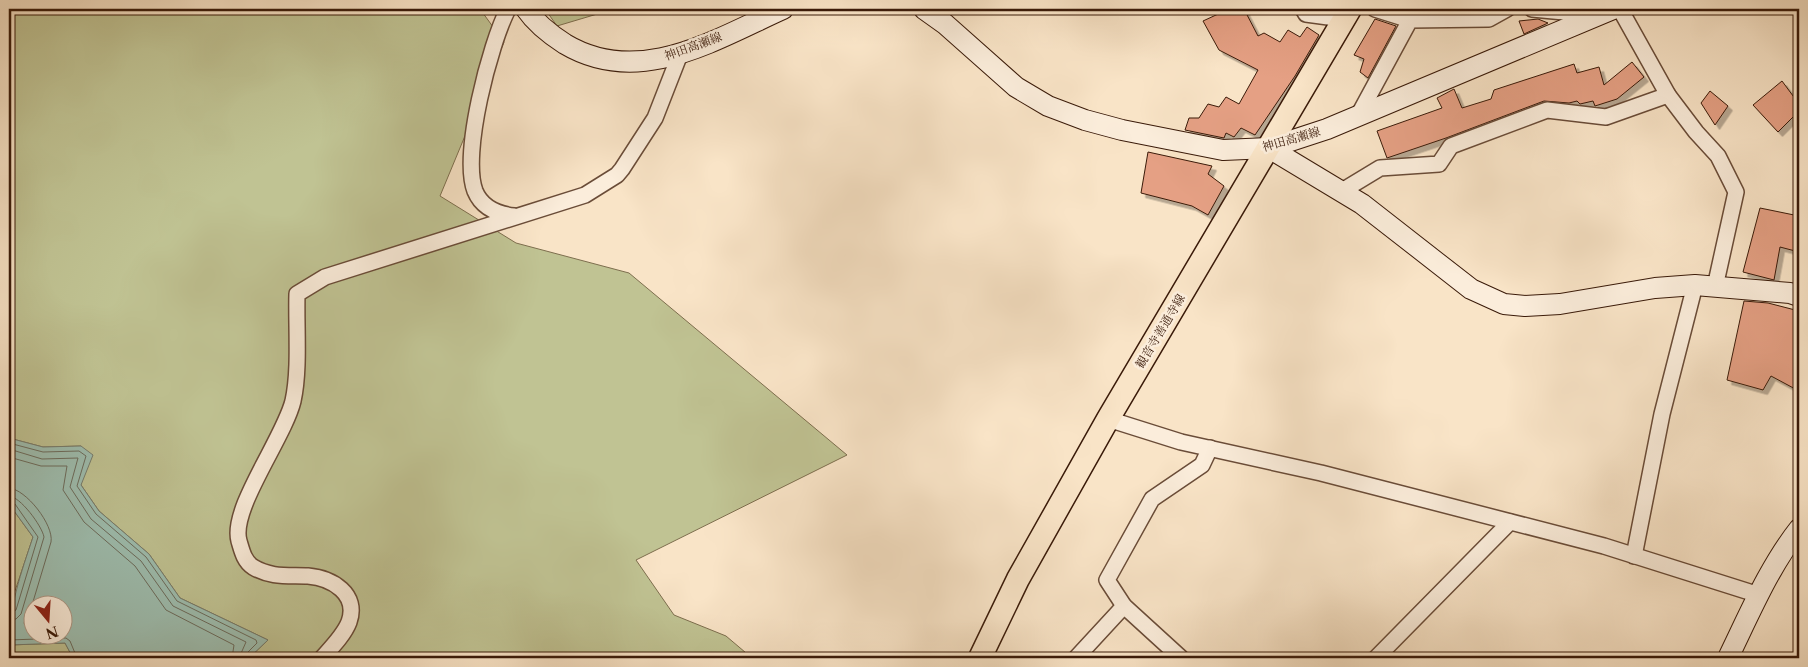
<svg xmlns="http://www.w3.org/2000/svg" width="1808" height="667" font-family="'Libre Caslon Text','Noto Serif JP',serif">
<defs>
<filter id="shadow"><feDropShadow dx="4.5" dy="4.5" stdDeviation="0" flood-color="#0004"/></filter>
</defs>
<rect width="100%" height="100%" fill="#f9e4c7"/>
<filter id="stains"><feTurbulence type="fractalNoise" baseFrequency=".004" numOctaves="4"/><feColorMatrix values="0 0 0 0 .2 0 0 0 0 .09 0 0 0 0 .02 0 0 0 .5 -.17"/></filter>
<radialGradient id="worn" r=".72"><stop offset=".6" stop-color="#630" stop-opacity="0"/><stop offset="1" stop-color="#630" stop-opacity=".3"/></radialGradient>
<!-- green -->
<g fill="#c0c393" stroke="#7d6e4e">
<path d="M9,9h471l24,33 -64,154 76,47 113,30 218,182 -211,105 38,55 52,21 26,22h-503l19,-18 -88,-42 -31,-44 -50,-43 -18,-26v-39l-38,1 -34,-9z"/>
<path d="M545,9h69l-57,17z"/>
<path d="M9,504l24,33 -19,57 -5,27z"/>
<path d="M65,643l8,15h-64v-13z"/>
</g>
<!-- water -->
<path fill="#9ebfb1" stroke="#767d6e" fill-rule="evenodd" d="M9,438l34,9 38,-1 12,9 -12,30 18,26 50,43 31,44 88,42 -19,18h-176l-8,-15 -56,2c0,-39 12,-72 24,-108l-24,-33zM32,604h30v30h-30z"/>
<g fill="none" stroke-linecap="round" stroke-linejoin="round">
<!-- shore -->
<g stroke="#6c6c5d" stroke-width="1">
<path d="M9,443l34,9 36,-1 7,5 -9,30 19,28 50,43 31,44 79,39 1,3 -10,10 -1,5"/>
<path d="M9,449l33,10 36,-1 -8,29 21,32 50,42 32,45 73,36 -7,16"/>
<path d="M9,457l32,9h26l-4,24 21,32 51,44 31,44 68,35 -2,13"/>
<path d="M9,488c17,1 45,37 42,54l-22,73 -5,8 2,3h6"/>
<path d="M9,496c11,0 33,30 35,41l-23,77 -5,5 -7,2"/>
<path d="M9,502l6,2 23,33 -22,73 -7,4"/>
<path d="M9,640l57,-2 4,3 7,17"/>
</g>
</g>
<!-- building -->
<g fill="#e5a084" stroke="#3a1a09" filter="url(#shadow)">
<path d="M1229,9h15l14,27 6,-3 16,9 8,-12 12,7 7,-10 12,8 -24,41 -40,59 -14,-7 -7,9 -8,-4 -2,5 -39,-8 4,-12h10l9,-14 11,3 7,-10 13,7 19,-34 -39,-20 -16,-29z"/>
<path d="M1375,19l21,7 -28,52 -8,-6 4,-13 -10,-4z"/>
<path d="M1538,19l10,4 -24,11 -5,-13z"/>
<path d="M1632,62l12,15 -27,22 -22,7 -2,-5 -13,3 -3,-3 -8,2 -25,-2 -98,37 -59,20 -10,-27 65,-23 -5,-10 17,-9 8,19 29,-9 3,-9 80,-26 3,9 22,-6 5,18z"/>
<path d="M1782,81l17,23v7l-21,21 -25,-27z"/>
<path d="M1710,91l18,15 -13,19 -14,-22z"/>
<path d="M1148,152l64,14 -4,8 16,12 -16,29 -16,-9 -51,-13z"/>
<path d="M1760,208l39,8v36l-19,-5 -6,33 -31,-8z"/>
<path d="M1744,301l24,2 31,8v80l-28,-15 -8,14 -36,-10z"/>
</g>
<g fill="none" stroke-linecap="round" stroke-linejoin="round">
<defs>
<g id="street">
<path d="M508,9c-18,35 -47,145 -33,182 7,17 22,23 39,25"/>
<path d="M1303,9l3,5 37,5"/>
<path d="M1375,9l35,11 5,-11"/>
<path d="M1532,9l64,6"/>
<path d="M1620,9l48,86 28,37 22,24 18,36 -21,95"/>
<path d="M1358,116l52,-96 79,-1 18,-10"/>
<path d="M1342,191l38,-23 59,-4 12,-18 96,-36 59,7 62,-22"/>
<path d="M1108,419l73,23 140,31 283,73 155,49"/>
<path d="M1634,556l28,-142 33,-129"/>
<path d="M322,658c10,-11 22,-23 27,-36 10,-28 -17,-44 -41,-46 -19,-1 -37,2 -55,-9 -9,-6 -11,-16 -14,-26 -9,-32 45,-103 54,-140 7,-32 3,-74 4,-107l28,-17 260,-82 32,-20 5,-6 33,-51 25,-64"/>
<path d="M1076,658l48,-52"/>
<path d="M1181,658l-57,-52 -17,-26 45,-81 50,-34 8,-17"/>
<path d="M1376,658l134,-136"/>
</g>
<g id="secondary">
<path d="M526,9c9,13 25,26 39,35 74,44 149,-4 218,-35"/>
<path d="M924,9l21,15 71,63 32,19 37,14 37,10 101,20 46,-2 58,-19 286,-120"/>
<path d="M1269,148l93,56 109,85 33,15 21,2 35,-2 95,-16 40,-3 95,8 9,3"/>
<path d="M1728,658c21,-43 41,-91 71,-129"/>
</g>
<path id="primary" d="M980,658l38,-79 90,-160 242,-410"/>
</defs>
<!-- street casing -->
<use href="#street" stroke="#6a4c38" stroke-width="18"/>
<!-- secondary casing -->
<use href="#secondary" stroke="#3a1a09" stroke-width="22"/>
<!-- primary casing -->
<use href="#primary" stroke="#3a1a09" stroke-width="25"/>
<!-- street -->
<use href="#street" stroke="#fbeddb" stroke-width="15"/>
<!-- secondary -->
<use href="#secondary" stroke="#fbeddb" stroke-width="20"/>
<!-- primary -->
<use href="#primary" stroke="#f9e4c7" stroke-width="22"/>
</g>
<g text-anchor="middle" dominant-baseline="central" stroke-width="5" stroke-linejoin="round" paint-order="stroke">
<!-- street labels -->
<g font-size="12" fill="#3a1a09" stroke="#fbeddb">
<text transform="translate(693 46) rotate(-20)">神田高瀬線</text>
<text transform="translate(1291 139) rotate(-16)">神田高瀬線</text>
<text transform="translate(1160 331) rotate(-59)">観音寺善通寺線</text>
</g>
</g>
<!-- margin -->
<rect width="1808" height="667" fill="none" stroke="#f9e4c7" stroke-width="30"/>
<rect x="10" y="10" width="1788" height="647" fill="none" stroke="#3a1a09" stroke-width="2.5"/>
<rect x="15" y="15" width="1778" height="637" fill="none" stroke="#3a1a09"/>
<!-- north arrow -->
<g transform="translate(48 620) rotate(162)"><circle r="24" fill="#fbeddb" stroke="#ae9987"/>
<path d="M0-4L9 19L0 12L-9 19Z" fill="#8f2418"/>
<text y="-8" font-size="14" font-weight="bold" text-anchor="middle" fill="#3a1a09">N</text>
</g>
<rect width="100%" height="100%" filter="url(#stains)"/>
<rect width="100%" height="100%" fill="url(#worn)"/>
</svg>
